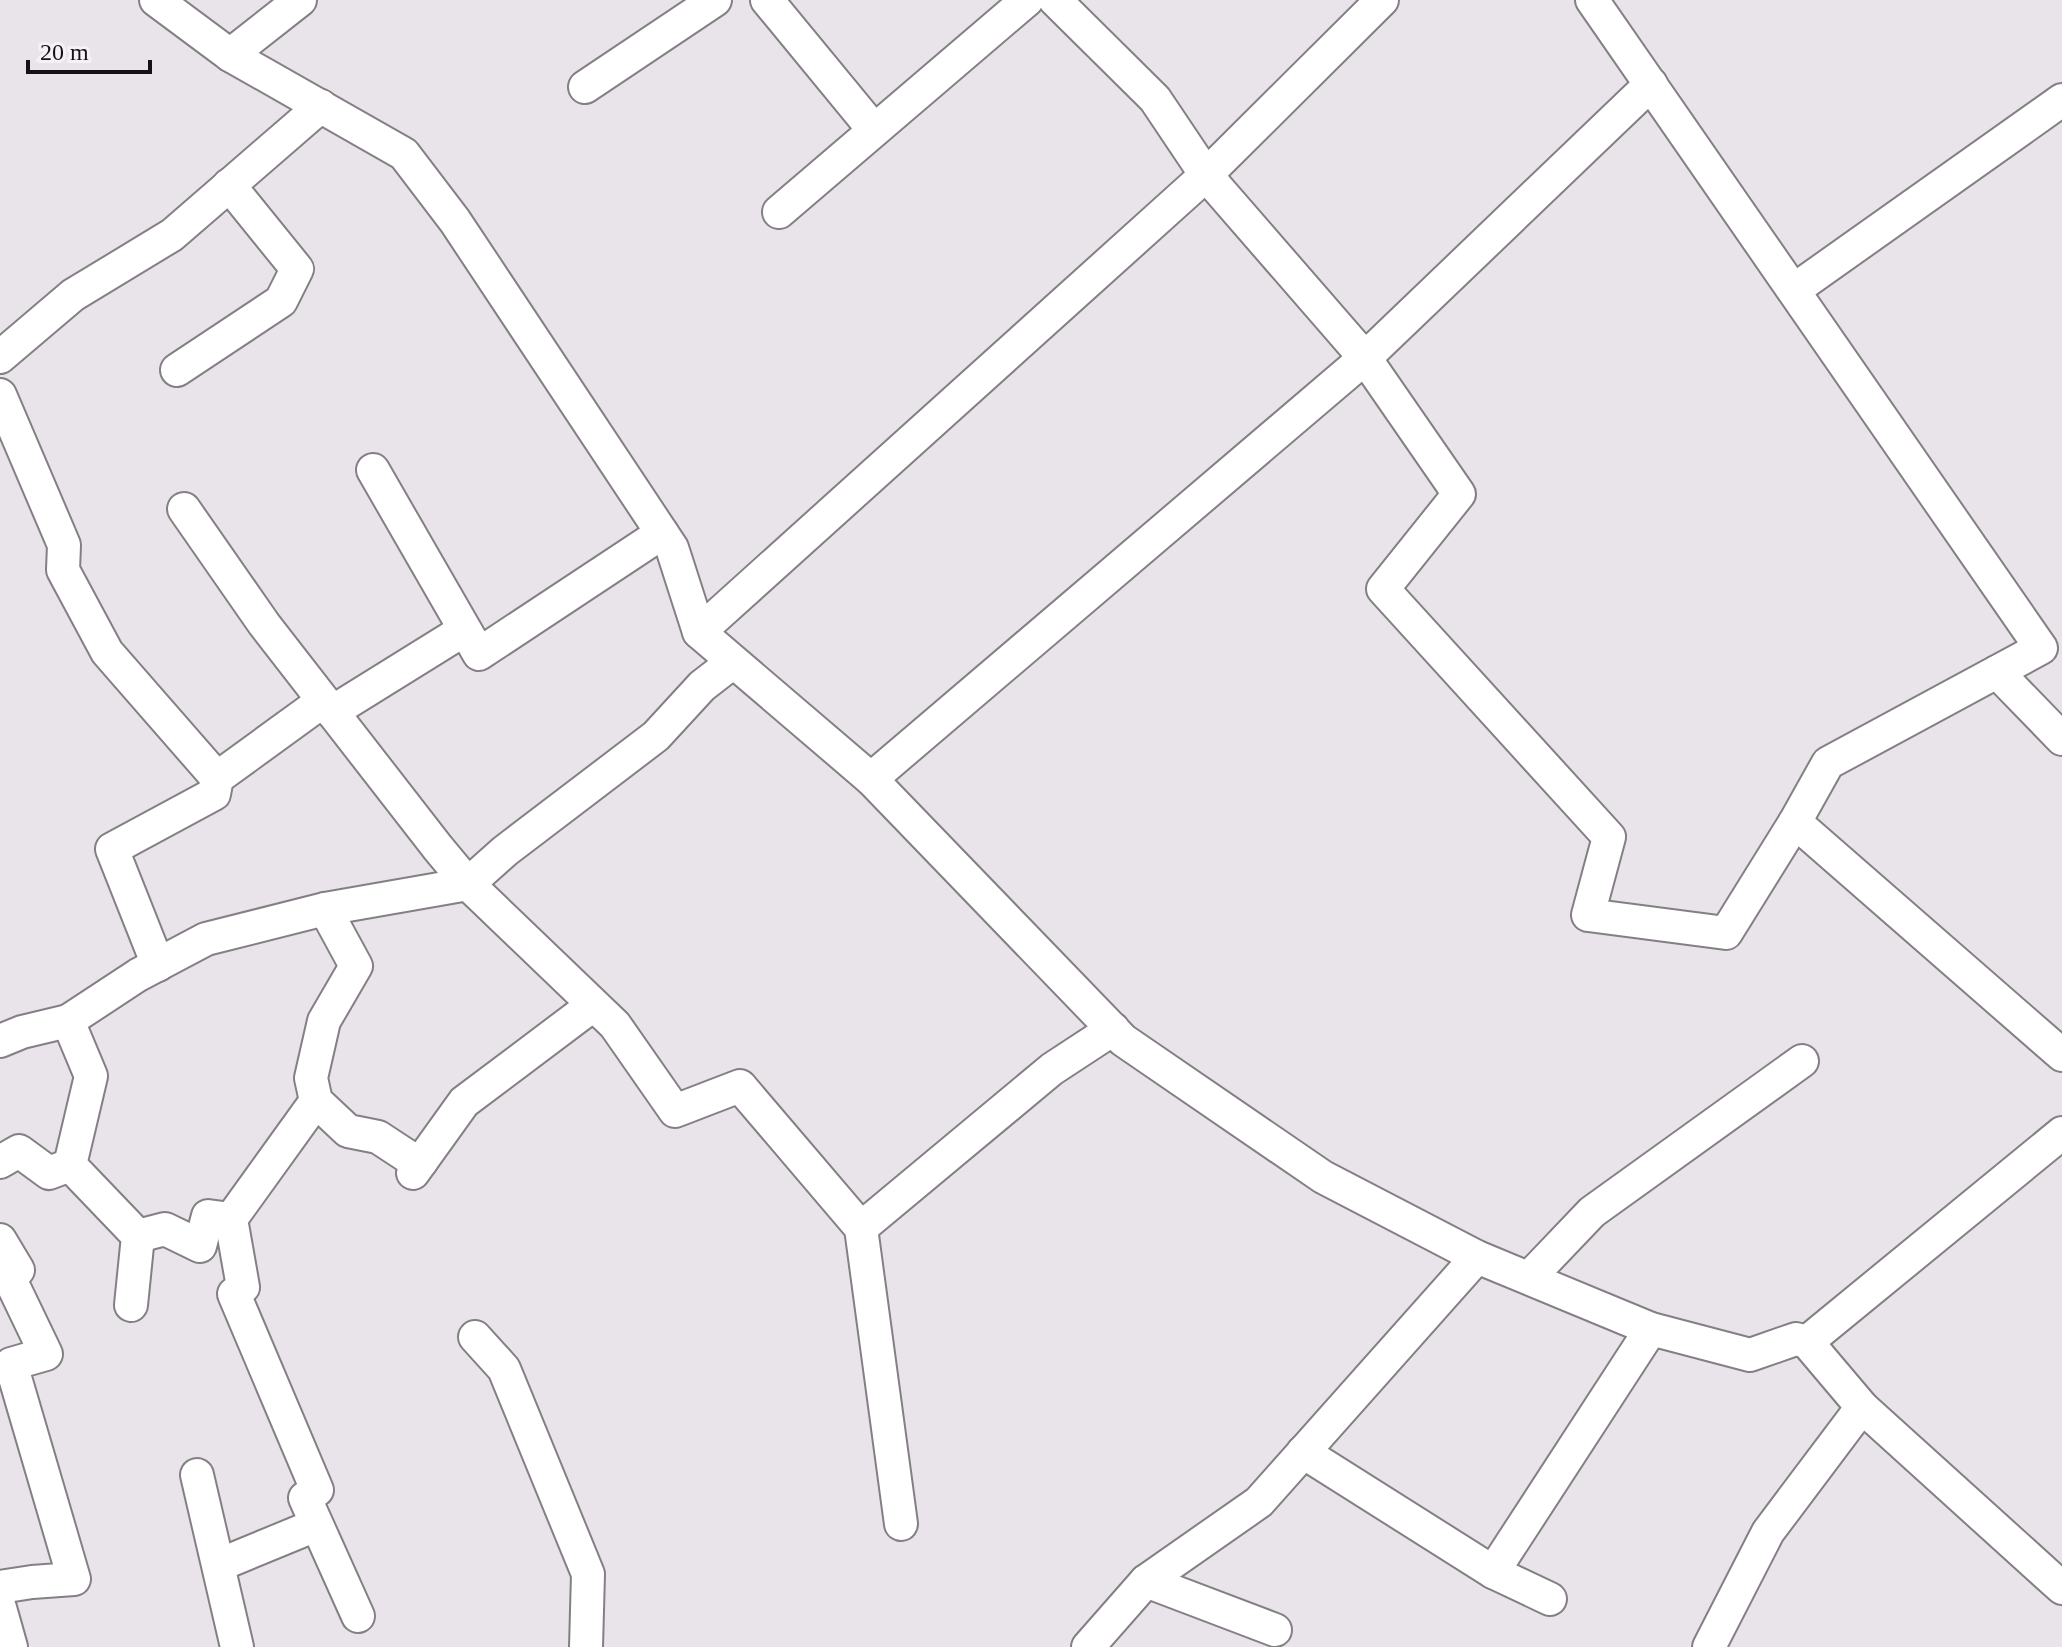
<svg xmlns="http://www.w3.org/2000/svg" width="2062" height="1647" font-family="Georgia,serif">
<rect width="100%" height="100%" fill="#e9e3ea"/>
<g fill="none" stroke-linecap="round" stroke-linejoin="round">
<defs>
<g id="minor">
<path d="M156,0l74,55 174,99 51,67 217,327 27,84 172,147 252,261 200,137 154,80 174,72 99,26 46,-16 11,3 55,65 200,181"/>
<path d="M767,0l107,130"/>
<path d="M1055,0l100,99 51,76 159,183 94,136 -76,95 226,248 -21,78 138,18 69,-111 33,-59 213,-115 -449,-648"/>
<path d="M230,55l70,-55"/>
<path d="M585,87l130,-87"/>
<path d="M779,212l248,-212"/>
<path d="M1794,290l268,-190"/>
<path d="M0,357l73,-62 99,-60 149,-129"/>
<path d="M177,370l104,-69 16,-32 -68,-84"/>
<path d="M0,395l64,150 -1,25 44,82 110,126"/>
<path d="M373,470l106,184 183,-121"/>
<path d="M184,509l80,115 174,224 30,36 147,141 60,86 65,-25 121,142 40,296"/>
<path d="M699,632l507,-457 176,-175"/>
<path d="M1997,672l65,67"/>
<path d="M332,712l132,-82"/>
<path d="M871,779l494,-421 286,-274"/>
<path d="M1795,822l267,233"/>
<path d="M325,909l31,57 -32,55 -13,57 5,23 32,30 30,6 29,19 14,6"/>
<path d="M158,965l-46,-116 102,-55 3,-16 106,-77"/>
<path d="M68,1021l23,55 -21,89 68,71 -7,69"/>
<path d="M0,1041l22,-9 46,-11 70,-46 68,-36 119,-30 143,-25 37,-33 151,-115 46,-50 31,-24"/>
<path d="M316,1101l-85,118 12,68 -9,7 83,196 -12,8 53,118"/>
<path d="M0,1162l19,-11 30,22 21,-8"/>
<path d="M413,1173l51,-71 129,-97"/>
<path d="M861,1228l191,-159 61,-40"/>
<path d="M138,1236l27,-7 35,17 8,-30 23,3"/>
<path d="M0,1240l18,30 -9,7 37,77 -35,10 63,215 -42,3 -32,5"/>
<path d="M1529,1278l63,-66 210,-151"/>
<path d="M475,1337l29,32 84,205 -2,73"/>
<path d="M1807,1342l255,-209"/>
<path d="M1303,1452l190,120 57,27"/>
<path d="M197,1475l40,172"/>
<path d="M219,1565l97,-40"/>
<path d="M1493,1572l158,-243"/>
<path d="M1146,1581l129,49"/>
<path d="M0,1608l11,39"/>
<path d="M1088,1647l58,-66 113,-79 218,-245"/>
<path d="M1709,1647l59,-115 94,-125"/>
</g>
</defs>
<!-- minor casing -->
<use href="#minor" stroke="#847f84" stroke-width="36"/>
<!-- minor -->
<use href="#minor" stroke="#fff" stroke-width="32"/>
</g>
<!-- scale -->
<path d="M28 60v12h122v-12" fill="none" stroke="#141214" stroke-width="4"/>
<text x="40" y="60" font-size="24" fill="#141214" stroke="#f7f1f7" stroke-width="6" paint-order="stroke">20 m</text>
</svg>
